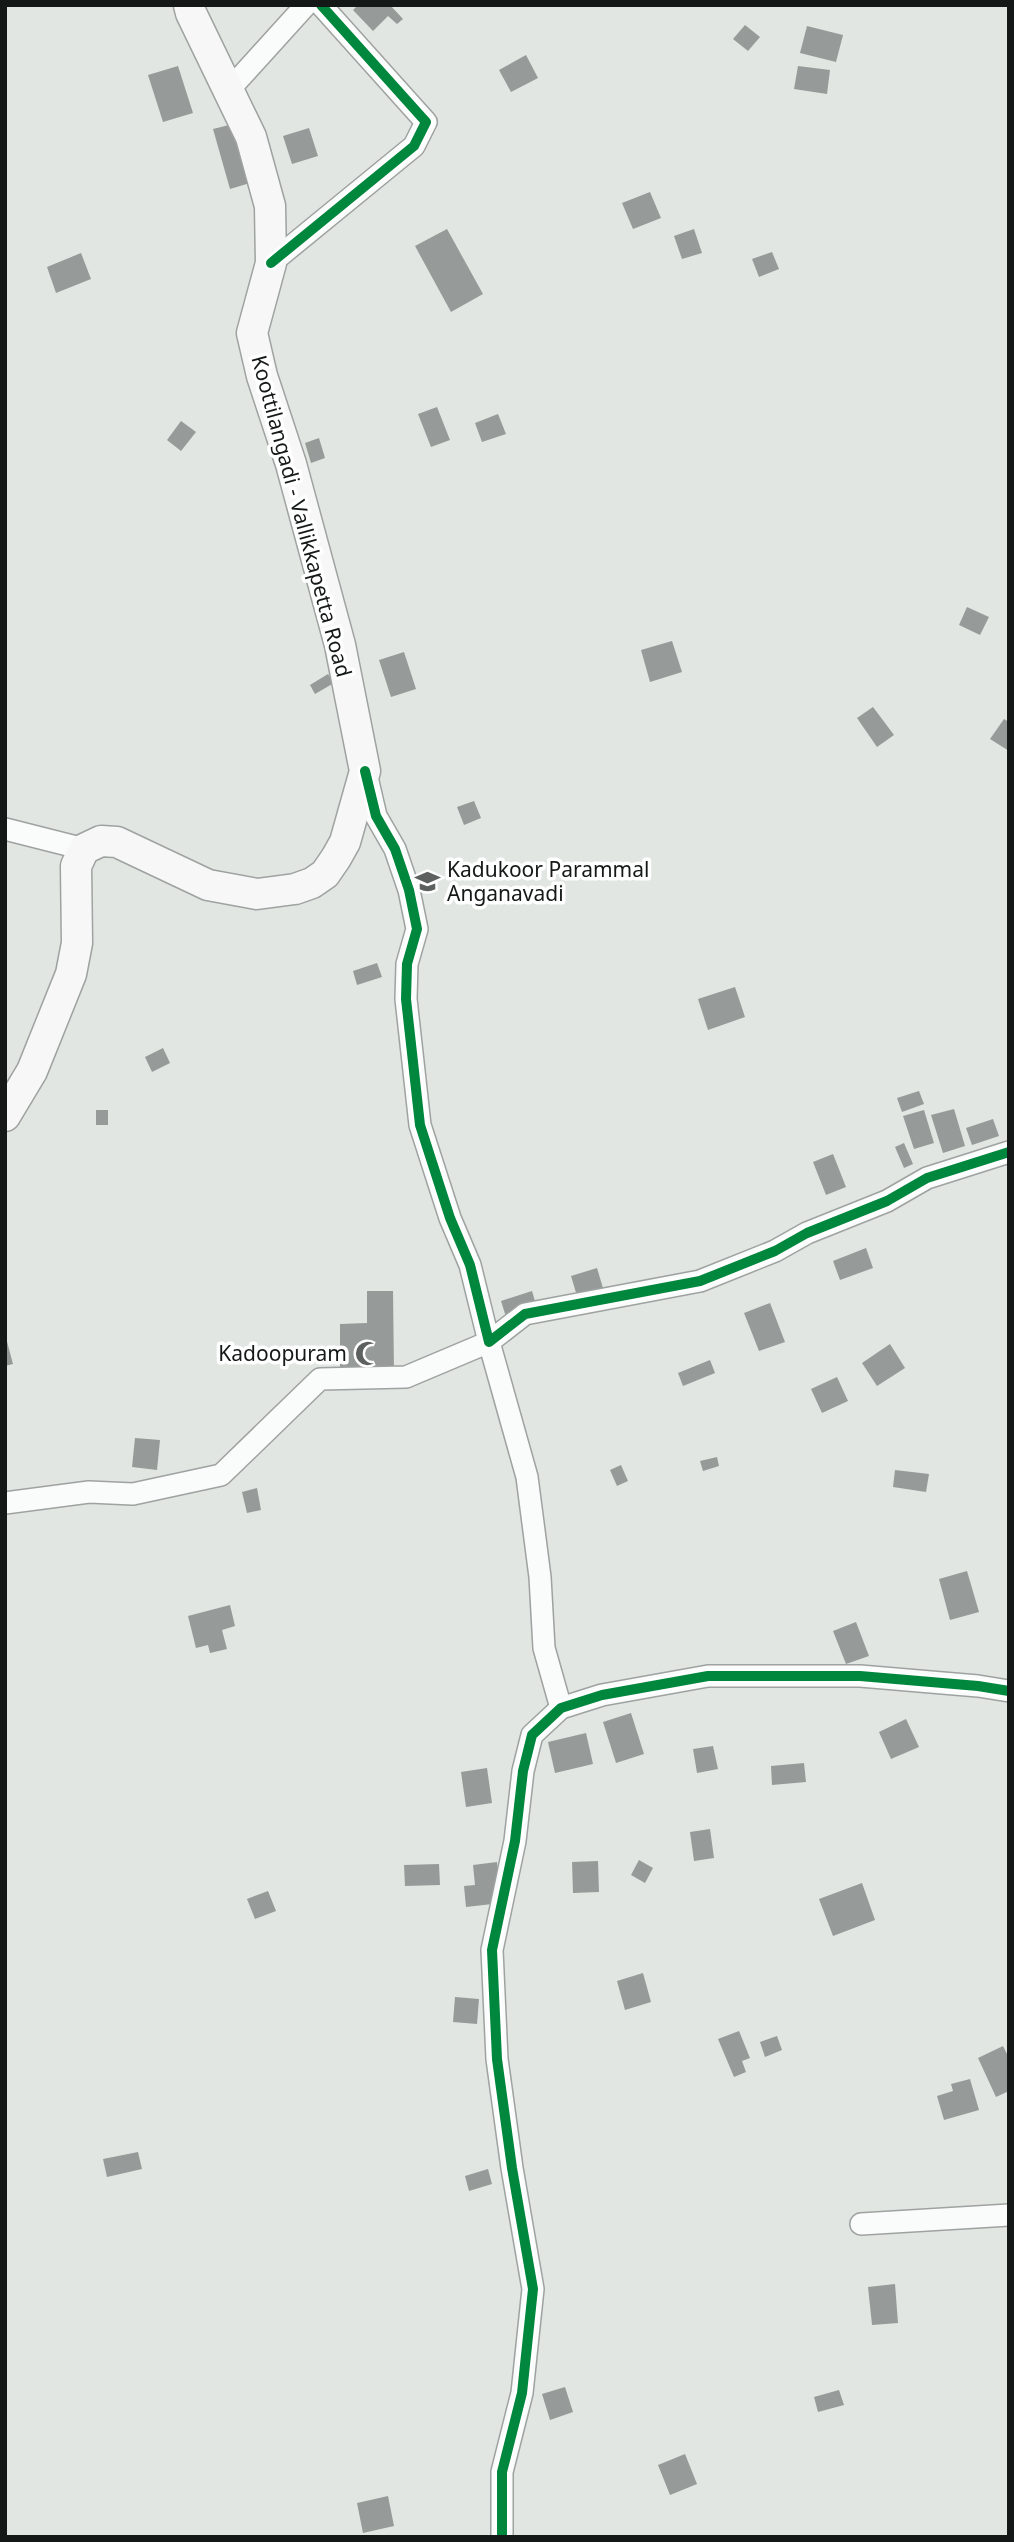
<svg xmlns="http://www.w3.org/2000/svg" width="1014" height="2542" font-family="'Noto Sans',sans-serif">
<rect width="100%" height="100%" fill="#e1e6e3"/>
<!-- building -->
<g fill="#969a98">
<path d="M358,5h32l13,14 -6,5 -9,-8 -15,15 -20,-21z"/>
<path d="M745,25l15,12 -12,14 -15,-12z"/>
<path d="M807,26l36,9 -7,27 -36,-9z"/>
<path d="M526,55l12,23 -27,14 -12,-22z"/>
<path d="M178,66l15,47 -30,9 -15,-47z"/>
<path d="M798,66l32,4 -3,24 -33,-5z"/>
<path d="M233,124l17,59 -20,6 -17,-60z"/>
<path d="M309,128l9,28 -26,8 -9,-28z"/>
<path d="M650,192l11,26 -28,11 -11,-26z"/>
<path d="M447,229l36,65 -32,18 -36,-66z"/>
<path d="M694,229l8,24 -20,6 -8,-23z"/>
<path d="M772,252l7,17 -20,8 -7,-18z"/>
<path d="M81,253l10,26 -35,14 -9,-26z"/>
<path d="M437,407l13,33 -19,7 -13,-33z"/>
<path d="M498,414l8,20 -24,8 -7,-19z"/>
<path d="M181,421l15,11 -15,19 -14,-11z"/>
<path d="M319,438l6,20 -14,5 -6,-20z"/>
<path d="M967,607l22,10 -9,18 -21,-10z"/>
<path d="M672,641l10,31 -32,10 -9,-32z"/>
<path d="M404,652l12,37 -25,8 -12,-37z"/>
<path d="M328,674l6,9 -19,11 -5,-9z"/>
<path d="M873,707l21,28 -17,12 -20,-29z"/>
<path d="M1004,719l5,3v29l-19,-12z"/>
<path d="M474,801l7,17 -17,7 -7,-18z"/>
<path d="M377,963l5,14 -25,8 -4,-14z"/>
<path d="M735,987l10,30 -37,13 -10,-31z"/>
<path d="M163,1048l7,15 -18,9 -7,-15z"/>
<path d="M919,1091l5,13 -22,8 -5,-14z"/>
<path d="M954,1109l11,37 -22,7 -12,-38z"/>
<rect x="96" y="1110" width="12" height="15"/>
<path d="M924,1110l10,33 -20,6 -11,-33z"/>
<path d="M993,1119l6,17 -27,9 -6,-17z"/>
<path d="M904,1143l9,21 -9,4 -9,-21z"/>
<path d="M833,1154l13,33 -20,8 -13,-33z"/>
<path d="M866,1248l7,20 -33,12 -7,-19z"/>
<path d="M597,1268l6,20 -26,8 -6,-20z"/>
<path d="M367,1291h26l1,82 -54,1v-50l27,-1z"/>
<path d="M532,1291l5,17 -31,9 -5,-16z"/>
<path d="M770,1303l15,39 -26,9 -15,-38z"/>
<path d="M5,1334l8,30 -8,2z"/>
<path d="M890,1344l15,24 -28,18 -15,-23z"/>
<path d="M710,1360l5,13 -32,13 -5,-13z"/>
<path d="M837,1377l11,24 -26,12 -11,-24z"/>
<path d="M135,1438l25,2 -3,30 -25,-3z"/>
<path d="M717,1457l2,9 -16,5 -3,-10z"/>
<path d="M621,1465l7,16 -11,5 -7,-16z"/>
<path d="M895,1470l34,4 -3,18 -33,-5z"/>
<path d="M257,1488l4,22 -14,3 -5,-21z"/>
<path d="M967,1571l12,41 -29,8 -11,-41z"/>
<path d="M230,1605l5,21 -13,4 5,19 -17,4 -2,-8 -12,3 -8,-32z"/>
<path d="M856,1622l13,34 -23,8 -13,-33z"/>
<path d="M631,1713l13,41 -28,9 -13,-41z"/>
<path d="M906,1719l13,28 -28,12 -12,-27z"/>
<path d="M586,1733l7,31 -38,9 -7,-31z"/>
<path d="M713,1746l5,23 -21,4 -4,-24z"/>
<path d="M804,1763l2,19 -34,3 -1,-19z"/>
<path d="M487,1768l5,35 -26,4 -5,-35z"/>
<path d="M710,1829l4,29 -20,3 -4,-29z"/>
<path d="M639,1860l14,8 -8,15 -14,-8z"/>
<path d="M598,1861l1,31 -26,1 -1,-31z"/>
<path d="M497,1862l4,41 -35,4 -2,-21 11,-1 -2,-20z"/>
<path d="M439,1864l1,21 -35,1 -1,-21z"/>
<path d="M862,1883l13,37 -42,16 -14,-37z"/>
<path d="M268,1891l8,20 -21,8 -8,-20z"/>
<path d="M643,1973l8,29 -26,8 -8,-29z"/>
<path d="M455,1997l24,2 -2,25 -24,-2z"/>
<path d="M739,2031l11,27 -8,3 4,11 -12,5 -16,-38z"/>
<path d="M777,2036l5,14 -17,7 -5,-15z"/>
<path d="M1003,2046l6,12v33l-13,6 -18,-39z"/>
<path d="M970,2079l9,31 -35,10 -7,-24 16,-5 -2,-7z"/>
<path d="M138,2152l4,17 -35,8 -4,-18z"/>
<path d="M488,2169l4,15 -23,7 -4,-15z"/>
<path d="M895,2284l3,39 -26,2 -4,-38z"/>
<path d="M565,2387l8,25 -23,8 -8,-26z"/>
<path d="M839,2390l5,15 -26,7 -4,-15z"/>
<path d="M685,2454l12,30 -27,11 -12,-30z"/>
<path d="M388,2496l6,30 -31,7 -6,-30z"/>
</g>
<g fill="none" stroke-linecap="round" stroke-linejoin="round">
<defs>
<g id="minor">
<path d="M228,91l78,-86"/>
<path d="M271,263l143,-117 12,-24 -105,-117"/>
<path d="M366,773l10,43 19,33 14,41 8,39 -10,35 -1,35 14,126 30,93 20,47 19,77 36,-28 175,-33 75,-30 32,-18 80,-32 40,-23 82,-26"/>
<path d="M5,829l79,20"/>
<path d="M5,1503l84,-11 44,2 88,-19 99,-96 86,-2 83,-35 38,135 13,100 4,71 17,60"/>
<path d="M861,2224l148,-9"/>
<path d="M502,2537v-65l20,-79 11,-104 -21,-121 -15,-109 -5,-109 23,-109 8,-70 9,-36 29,-27 41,-13 106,-19h152l118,10 31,5"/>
</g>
<path id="secondary" d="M5,1116l27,-45 39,-97 6,-31 -1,-77 8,-17 17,-8 16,1 91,43 49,9 38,-5 17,-6 13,-9 11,-16 9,-16 20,-71 -25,-126 -49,-181 -29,-88 -10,-43 19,-70 -1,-57 -19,-69 -60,-124 -2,-8"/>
</defs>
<!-- minor casing -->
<use href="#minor" stroke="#9ea2a0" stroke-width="24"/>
<!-- secondary casing -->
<use href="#secondary" stroke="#9ea2a0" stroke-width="33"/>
<!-- minor -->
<use href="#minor" stroke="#fafbfb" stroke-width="21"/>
<!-- secondary -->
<use href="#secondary" stroke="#f8f7f8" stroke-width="30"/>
<defs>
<g id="cycleway">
<path d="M271,263l143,-117 12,-24 -105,-117"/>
<path d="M365,771l11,45 19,33 14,41 8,39 -10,35 -1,35 14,126 30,93 20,47 19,77 36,-28 175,-33 75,-30 32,-18 80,-32 40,-23 82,-26"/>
<path d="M502,2537v-65l20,-79 11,-104 -21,-121 -15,-109 -5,-109 23,-109 8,-70 9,-36 29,-27 41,-13 106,-19h152l118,10 31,5"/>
</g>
</defs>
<!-- cycleway casing -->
<use href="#cycleway" stroke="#fff" stroke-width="15"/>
<!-- cycleway -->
<use href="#cycleway" stroke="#00873e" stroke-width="10"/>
</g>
<!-- icons -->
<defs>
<symbol id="school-bare" viewBox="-9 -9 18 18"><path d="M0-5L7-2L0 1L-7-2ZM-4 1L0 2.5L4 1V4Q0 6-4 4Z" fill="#5c605e" stroke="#fff" stroke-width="2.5" paint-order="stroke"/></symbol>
<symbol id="mosque-bare" viewBox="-9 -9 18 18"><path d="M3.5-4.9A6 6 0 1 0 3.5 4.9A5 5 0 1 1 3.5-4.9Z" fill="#5c605e" stroke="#fff" stroke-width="2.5" paint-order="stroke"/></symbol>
</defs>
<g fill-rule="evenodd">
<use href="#school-bare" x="410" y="864" width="35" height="35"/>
<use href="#mosque-bare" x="350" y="1336" width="35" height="35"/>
</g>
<g text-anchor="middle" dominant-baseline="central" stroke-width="7" stroke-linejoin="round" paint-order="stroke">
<!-- street labels -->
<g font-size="21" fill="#141816" stroke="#fff">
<text transform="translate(302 516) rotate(75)">Koottilangadi - Vallikkapetta Road</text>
</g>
<!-- poi labels -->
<g font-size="21" fill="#141816" stroke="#fff" text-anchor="start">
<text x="447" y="869">Kadukoor Parammal<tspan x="447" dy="24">Anganavadi</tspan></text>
<text x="347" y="1353" text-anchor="end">Kadoopuram</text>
</g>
</g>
<!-- border -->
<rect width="1014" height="2542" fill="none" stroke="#141816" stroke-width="14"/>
</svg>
